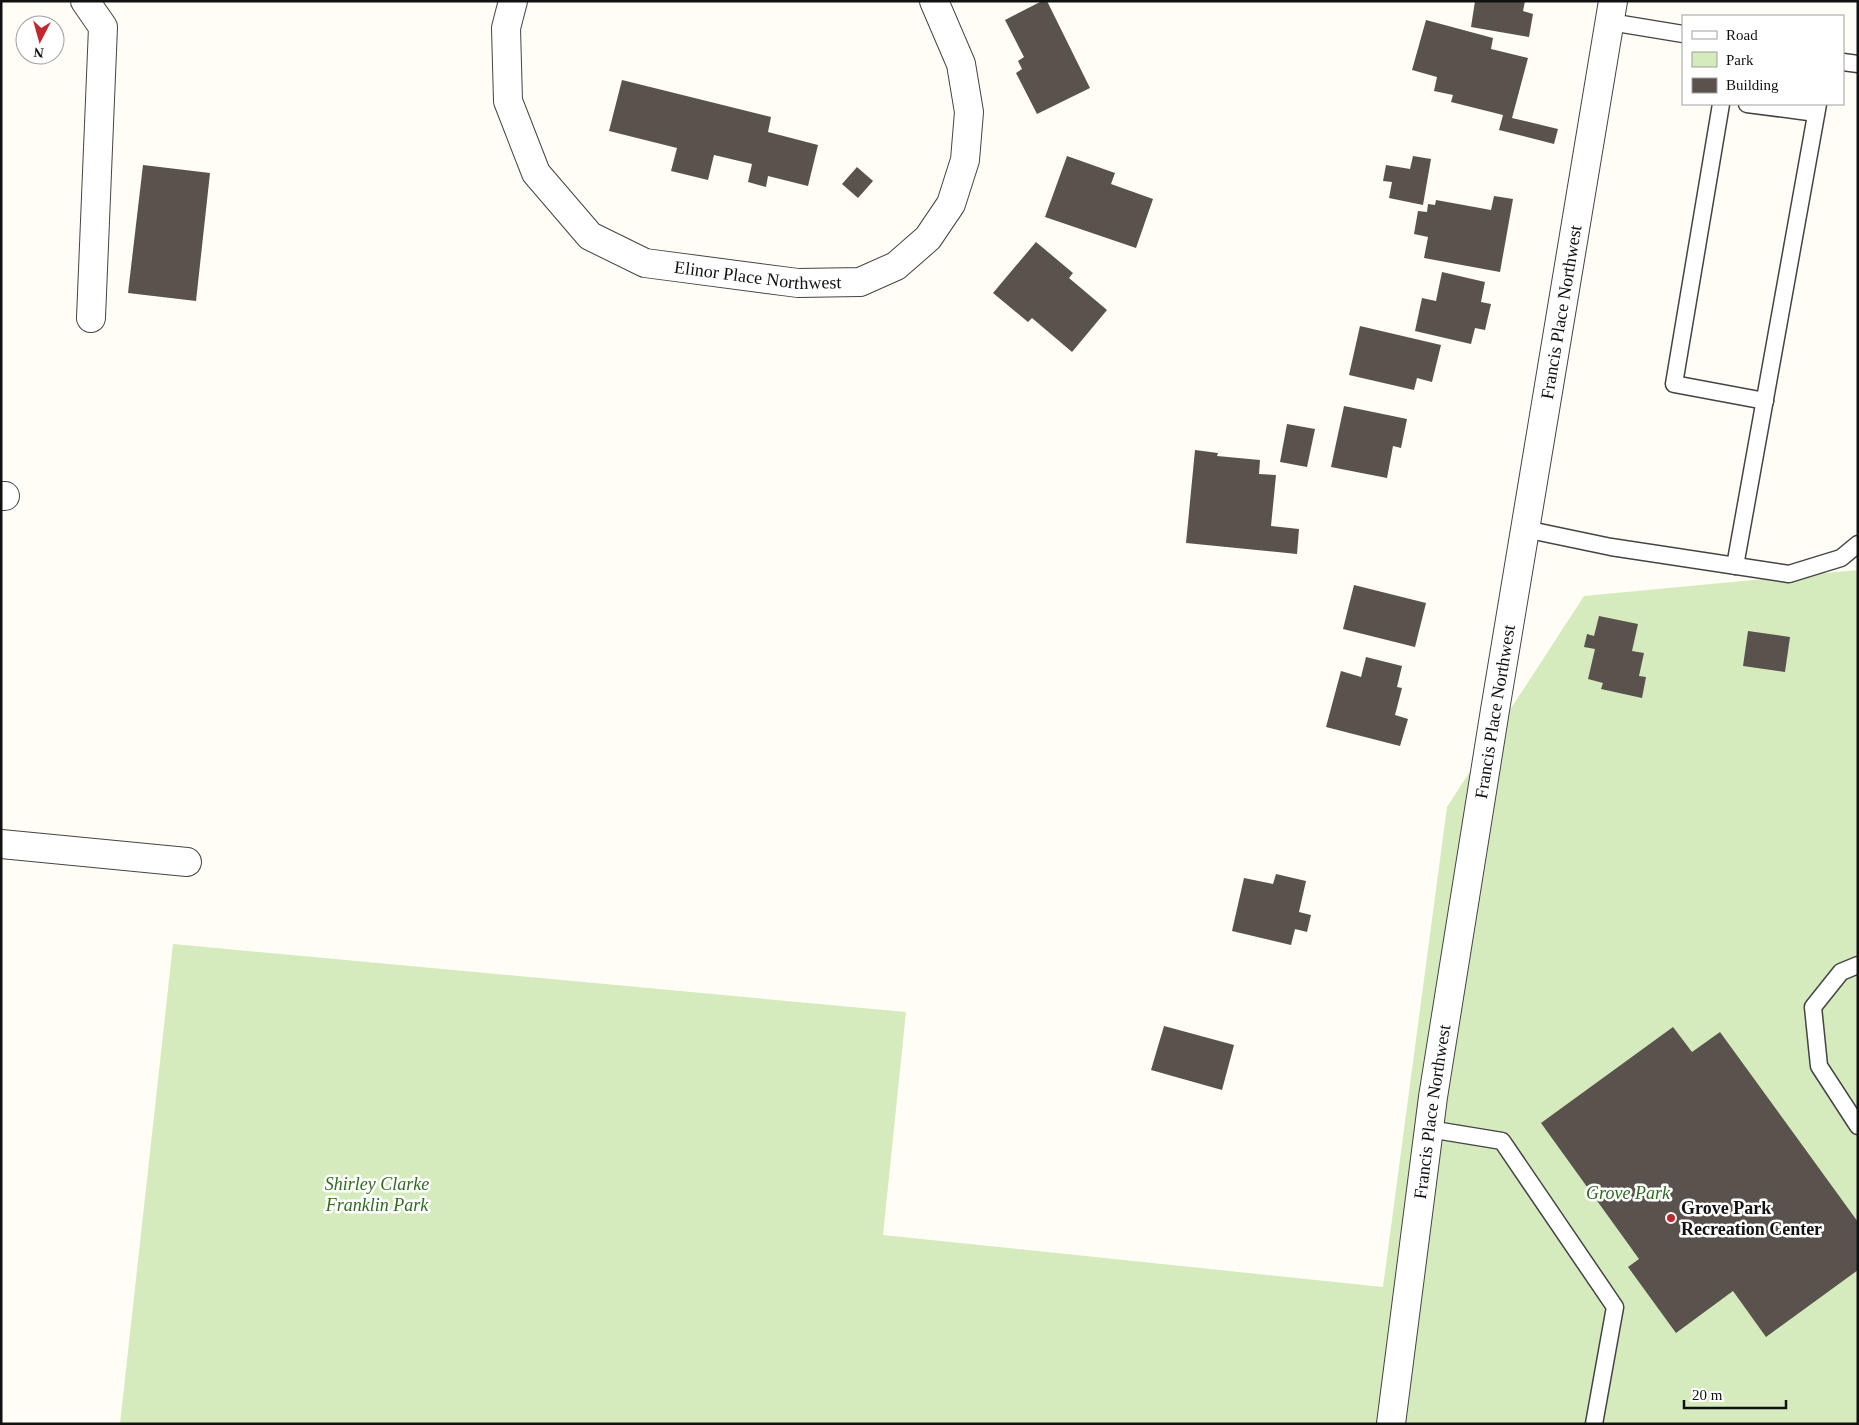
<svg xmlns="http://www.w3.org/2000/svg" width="1859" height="1425" font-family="Georgia,serif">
<rect width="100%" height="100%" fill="#fffdf5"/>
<!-- green -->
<path fill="#d5ebbd" d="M1858,570v854h-1738l53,-480 733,68 -23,223 500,52 64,-480 137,-211z"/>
<!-- building -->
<g fill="#5a524d">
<path d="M1042,1h5l43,87 -53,26 -21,-41 6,-4 -4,-8 6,-4 -19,-37z"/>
<path d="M1475,1h50l-2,10 10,3 -4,23 -58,-10z"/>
<path d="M1426,20l67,18 -2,11 37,9 -16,60 46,11 -4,15 -55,-14 4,-15 -52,-13 2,-7 -19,-4 3,-14 -25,-7z"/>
<path d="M622,80l149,37 -3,15 50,13 -10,41 -40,-10 -2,11 -18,-5 4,-18 -38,-9 -6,25 -37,-9 6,-23 -68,-17z"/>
<path d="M1067,156l48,17 -4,11 42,15 -17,49 -91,-31z"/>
<path d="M1413,156l18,3 -8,46 -34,-7 3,-16 -9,-1 3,-16 24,4z"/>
<path d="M143,165l67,8 -14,128 -68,-8z"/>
<path d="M857,167l16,14 -15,17 -16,-14z"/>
<path d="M1494,196l19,3 -13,73 -76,-14 4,-21 -14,-3 4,-23 9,1 1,-8 7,1 1,-5 55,10z"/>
<path d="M1036,242l37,31 -4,5 38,32 -35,42 -40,-34 -4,4 -35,-29z"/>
<path d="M1442,272l43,10 -4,20 10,2 -6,26 -10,-2 -4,16 -56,-13 7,-33 14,3z"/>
<path d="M1360,326l81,19 -9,37 -15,-4 -3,12 -65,-15z"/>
<path d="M1344,406l63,13 -6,29 -8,-2 -6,32 -56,-11z"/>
<path d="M1287,424l28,5 -8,38 -27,-5z"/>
<path d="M1195,450l23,3 -1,3 43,4 -1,14 17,1 -5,51 28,3 -2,25 -111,-11z"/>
<path d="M1354,585l72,18 -11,44 -72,-18z"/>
<path d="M1599,616l39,8 -6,27 12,2 -5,23 7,1 -4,21 -41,-9 2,-6 -15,-4 7,-30 -11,-2 3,-13 7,2z"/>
<path d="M1748,631l42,6 -5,35 -42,-6z"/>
<path d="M1366,657l36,9 -5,21 5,1 -7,27 13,4 -8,27 -74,-19 15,-56 20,6z"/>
<path d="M1276,874l30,7 -7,31 12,3 -4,17 -12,-3 -4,16 -59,-14 12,-53 29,6z"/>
<path d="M1164,1026l70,19 -12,45 -71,-20z"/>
<path d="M1673,1027l19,25 28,-20 138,190v48l-92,67 -33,-46 -57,42 -48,-66 11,-8 -98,-136z"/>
</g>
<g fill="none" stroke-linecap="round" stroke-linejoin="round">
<defs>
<g id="lane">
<path d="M1610,22l73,12"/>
<path d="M1843,62l15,2"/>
<path d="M1721,104l-47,280 91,17"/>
<path d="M1747,104l69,9"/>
<path d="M1525,529l86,18 178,27 52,-16 17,-14"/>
<path d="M1735,566l83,-462"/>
<path d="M1858,965l-17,7 -28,35 6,59 39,60"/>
<path d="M1429,1129l73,12 113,166 -21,117"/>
</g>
<g id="street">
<path d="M85,1l18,26 -12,291"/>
<path id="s1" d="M513,1l-7,27 2,73 28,72 54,63 55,27 153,20 62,-1 36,-16 32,-28 23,-34 14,-44 4,-48 -8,-48 -27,-63"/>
<path d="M1,496h4"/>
<path d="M1,844l186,18"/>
<path id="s2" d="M1391,1424l42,-327 62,-387 118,-709"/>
</g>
</defs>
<!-- lane casing -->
<use href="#lane" stroke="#444" stroke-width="19"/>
<!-- street casing -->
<use href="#street" stroke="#444" stroke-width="30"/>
<!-- lane -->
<use href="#lane" stroke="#fff" stroke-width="16"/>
<!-- street -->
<use href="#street" stroke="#fff" stroke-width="28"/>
</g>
<!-- markers -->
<circle fill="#c4262e" stroke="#fff" stroke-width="2" cx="1671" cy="1218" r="5"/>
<g text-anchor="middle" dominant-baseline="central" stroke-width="5" stroke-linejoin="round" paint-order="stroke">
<!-- street labels -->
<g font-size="18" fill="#111" stroke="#fff">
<text stroke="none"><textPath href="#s1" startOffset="436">Elinor Place Northwest</textPath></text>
<text stroke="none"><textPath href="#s2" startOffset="1125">Francis Place Northwest</textPath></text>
<text stroke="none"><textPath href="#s2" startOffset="720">Francis Place Northwest</textPath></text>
<text stroke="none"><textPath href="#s2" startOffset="315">Francis Place Northwest</textPath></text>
</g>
<!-- park labels -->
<g font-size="18" font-style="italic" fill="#2f6b1f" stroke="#fff">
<text x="377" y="1184">Shirley Clarke<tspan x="377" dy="21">Franklin Park</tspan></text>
<text x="1628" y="1193">Grove Park</text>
</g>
<!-- poi labels -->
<g font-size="18" font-weight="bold" fill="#111" stroke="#fff" text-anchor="start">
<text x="1681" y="1208">Grove Park<tspan x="1681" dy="21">Recreation Center</tspan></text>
</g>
</g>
<!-- border -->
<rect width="1859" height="1425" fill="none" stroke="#111111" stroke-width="5"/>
<!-- legend -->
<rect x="1682" y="15" width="162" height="90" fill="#ffffff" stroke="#a0a0a0"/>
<rect x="1692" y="31" width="25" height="8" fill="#ffffff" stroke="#a0a0a0"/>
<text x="1726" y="40" font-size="15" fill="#111111">Road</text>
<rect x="1692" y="52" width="25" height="15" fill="#d5ebbd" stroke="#a0a0a0"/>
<text x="1726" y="65" font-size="15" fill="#111111">Park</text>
<rect x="1692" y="78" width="25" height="15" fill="#5a524d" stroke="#a0a0a0"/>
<text x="1726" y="90" font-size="15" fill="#111111">Building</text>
<!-- north arrow -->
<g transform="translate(40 40) rotate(186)"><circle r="24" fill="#ffffff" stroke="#a0a0a0"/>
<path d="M0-4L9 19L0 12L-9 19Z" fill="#c4262e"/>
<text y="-8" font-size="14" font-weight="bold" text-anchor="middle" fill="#111111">N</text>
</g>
<!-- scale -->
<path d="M1684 1400v8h102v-8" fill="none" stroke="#111111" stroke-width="2.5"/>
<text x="1692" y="1400" font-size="15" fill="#111111" stroke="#ffffff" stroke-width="4" paint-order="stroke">20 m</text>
</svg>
